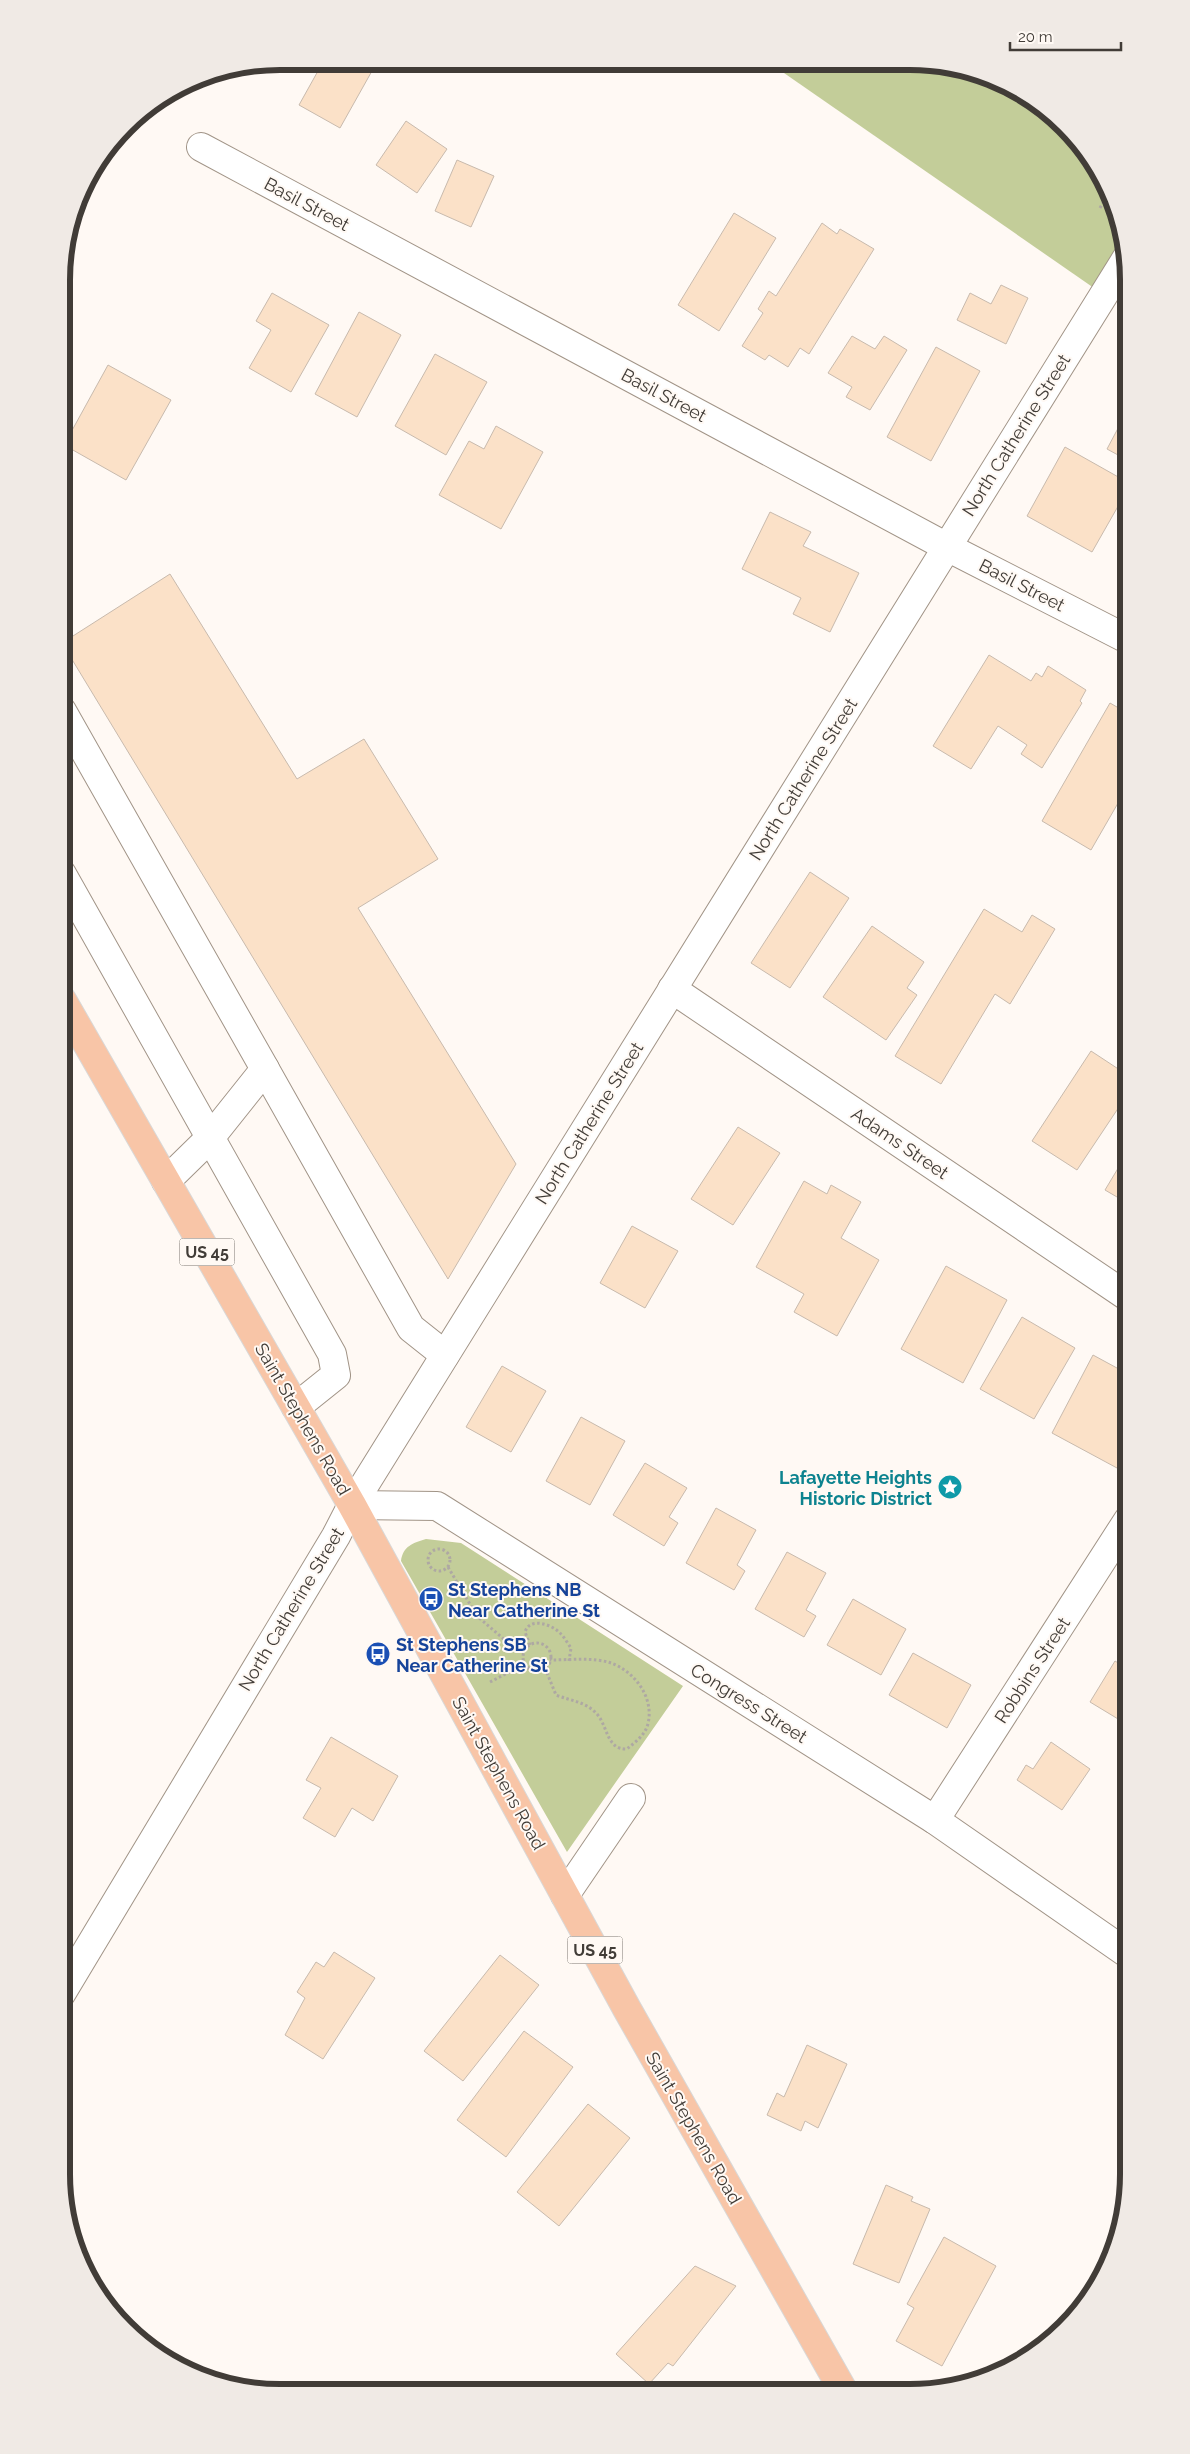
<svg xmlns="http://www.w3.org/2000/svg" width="1190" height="2454" font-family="Raleway,sans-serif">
<rect width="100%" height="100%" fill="#fff9f4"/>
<!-- green -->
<g fill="#c3cd99">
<path d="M771,64l181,1 54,19 48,32 38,43 29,64 5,36 -22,36z"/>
<path d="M426,1539l35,4 222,143 -116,166 -166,-291c2,-15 12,-18 25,-22z"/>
</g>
<!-- building -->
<g fill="#fbe1c8" stroke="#c8baad">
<path d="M323,62h54l-37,66 -41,-23z"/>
<path d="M406,121l41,28 -30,44 -41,-28z"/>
<path d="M457,160l37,16 -23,51 -36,-16z"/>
<path d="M734,213l42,25 -57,93 -41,-26z"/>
<path d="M822,223l15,11 3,-5 34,20 -65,105 -9,-6 -12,19 -19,-12 -4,5 -23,-14 21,-33 -5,-4 11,-18 7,5z"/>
<path d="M1001,285l27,13 -22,46 -49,-24 13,-27 21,11z"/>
<path d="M272,293l57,32 -38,67 -42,-24 22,-38 -15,-9z"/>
<path d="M359,312l42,23 -44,82 -42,-23z"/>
<path d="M852,336l23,13 9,-13 23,14 -37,60 -24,-13 6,-10 -24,-14z"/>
<path d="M936,347l44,24 -49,90 -44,-24z"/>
<path d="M1129,353v22l-9,-5z"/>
<path d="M435,354l52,28 -41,73 -51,-29z"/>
<path d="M108,365l63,35 -45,80 -62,-35z"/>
<path d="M1124,417l5,2v42l-22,-12z"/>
<path d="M496,426l47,26 -42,77 -62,-34 30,-54 15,8z"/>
<path d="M1065,447l64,36v4l-37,65 -65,-36z"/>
<path d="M770,512l41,20 -8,14 56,27 -29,59 -37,-18 8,-16 -59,-29z"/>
<path d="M170,574l127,205 67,-40 74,120 -80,49 158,256 -68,115 -386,-636z"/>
<path d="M989,655l42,26 5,-8 6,4 6,-11 38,24 -6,11 2,2 -40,65 -21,-14 6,-9 -29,-19 -27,43 -38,-23z"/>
<path d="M1110,703l19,11v70l-38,66 -49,-29z"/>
<path d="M810,872l39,26 -59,90 -39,-25z"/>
<path d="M984,909l38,23 10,-17 23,14 -45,75 -15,-10 -54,90 -46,-28z"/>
<path d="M872,926l52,36 -17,26 10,7 -31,45 -63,-43z"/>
<path d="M1091,1051l38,25v16l-52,78 -45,-29z"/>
<path d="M738,1127l42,26 -47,72 -42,-26z"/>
<path d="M1129,1150v54l-24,-14z"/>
<path d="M804,1181l23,13 4,-9 30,17 -20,36 38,22 -42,76 -43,-24 10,-18 -48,-27z"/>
<path d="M632,1226l46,25 -33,57 -45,-25z"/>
<path d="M946,1266l61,34 -44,83 -62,-34z"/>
<path d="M1022,1317l53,31 -41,71 -54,-30z"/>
<path d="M1093,1355l35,19v72l-11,22 -65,-35z"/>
<path d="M502,1366l44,25 -35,61 -45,-25z"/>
<path d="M581,1417l44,24 -35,64 -44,-24z"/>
<path d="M645,1463l42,25 -18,29 9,6 -14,23 -51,-31z"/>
<path d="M716,1508l40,22 -19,35 8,6 -11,19 -48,-27z"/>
<path d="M787,1552l39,21 -20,37 10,6 -12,21 -49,-28z"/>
<path d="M853,1599l53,30 -25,46 -54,-30z"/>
<path d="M913,1653l58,32 -24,43 -58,-33z"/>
<path d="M1115,1661l13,8v56l-38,-23z"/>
<path d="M331,1737l67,39 -25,45 -21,-13 -17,29 -32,-19 18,-30 -15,-8z"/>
<path d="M1051,1742l39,27 -28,41 -45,-30 9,-15 7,4z"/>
<path d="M334,1952l41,26 -52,81 -38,-24 20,-37 -8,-6 19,-30 8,5z"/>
<path d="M500,1955l39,30 -76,96 -39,-30z"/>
<path d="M524,2031l49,36 -67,90 -49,-37z"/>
<path d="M807,2045l40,19 -29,64 -13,-7 -4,10 -34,-16 10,-22 7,4z"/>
<path d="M588,2104l42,34 -71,88 -42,-34z"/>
<path d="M886,2185l27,12 -2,4 19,8 -31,74 -46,-19z"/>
<path d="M944,2237l52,29 -54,100 -46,-25 18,-33 -7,-4z"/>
<path d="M695,2266l41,20 -63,80 -5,-3 -19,21 -33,-30z"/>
</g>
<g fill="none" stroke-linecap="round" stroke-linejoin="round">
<defs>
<g id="minor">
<path d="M201,147l746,400 182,93"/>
<path d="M62,711l203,358"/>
<path d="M62,874l270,480 4,21 -40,32"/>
<path d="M672,989l456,308"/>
<path d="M166,1181l44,-43 55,-69 146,259 34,27"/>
<path d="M352,1505l85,1 498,314 193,134"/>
<path d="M935,1820l193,-300"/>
<path d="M565,1895l66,-97"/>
<path d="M61,1994l275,-458 16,-31 774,-1246"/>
</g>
<path id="major" d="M62,1000l290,505 275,504 217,383"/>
</defs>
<!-- minor casing -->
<use href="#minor" stroke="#a19487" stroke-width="30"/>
<!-- major casing -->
<use href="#major" stroke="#d9d8d7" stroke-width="30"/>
<!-- path -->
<g stroke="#aea8a3" stroke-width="3" stroke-dasharray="2.5 2.5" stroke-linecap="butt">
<path d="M1100,208l8,-14"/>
<circle cx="439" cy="1560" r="11"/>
<path d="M448,1567l29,49 29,25 18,10"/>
<circle cx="537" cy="1657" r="14"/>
<path d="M530,1645l-5,-13c5,-16 28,-7 36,2 4,4 7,10 10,14l-2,13"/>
<path d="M545,1668l11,27c15,6 28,6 40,18 12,12 10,37 31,36 7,-6 16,-12 20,-22 9,-27 -11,-55 -36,-64 -18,-6 -42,-3 -61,-3"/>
<path d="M490,1682l35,-18"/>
</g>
<!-- minor -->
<use href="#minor" stroke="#fff" stroke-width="28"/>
<!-- major -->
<use href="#major" stroke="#f8c5a7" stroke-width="28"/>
</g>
<!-- icons -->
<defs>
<symbol id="sight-disc" viewBox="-11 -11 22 22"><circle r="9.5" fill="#0f9aa8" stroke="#fff9f4"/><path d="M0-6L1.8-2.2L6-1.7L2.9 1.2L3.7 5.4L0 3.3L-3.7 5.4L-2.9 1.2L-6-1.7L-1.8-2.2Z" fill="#fff"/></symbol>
<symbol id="bus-disc" viewBox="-11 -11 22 22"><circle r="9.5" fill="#1a4fb4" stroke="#fff9f4"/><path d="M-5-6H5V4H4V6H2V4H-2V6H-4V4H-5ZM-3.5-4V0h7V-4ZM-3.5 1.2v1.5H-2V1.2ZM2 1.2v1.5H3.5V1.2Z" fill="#fff"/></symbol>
</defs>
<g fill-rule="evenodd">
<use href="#sight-disc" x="936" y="1473" width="28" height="28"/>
<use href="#bus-disc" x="417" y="1585" width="28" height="28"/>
<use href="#bus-disc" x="364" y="1640" width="28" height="28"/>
</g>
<g text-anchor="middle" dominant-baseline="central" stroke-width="4" stroke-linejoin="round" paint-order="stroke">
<!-- shield labels -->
<g fill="#fff9f4" stroke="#7a7570" stroke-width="1">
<rect x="179.5" y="1238.5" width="55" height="27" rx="4"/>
<rect x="567.5" y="1936.5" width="55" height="27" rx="4"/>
</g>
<g font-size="16" font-weight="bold" fill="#413c37">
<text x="207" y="1252">US 45</text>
<text x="595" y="1950">US 45</text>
</g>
<!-- street labels -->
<g font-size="18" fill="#413c37" stroke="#fff9f4">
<text transform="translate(307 204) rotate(28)">Basil Street</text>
<text transform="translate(664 395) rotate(28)">Basil Street</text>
<text transform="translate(1016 435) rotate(-58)">North Catherine Street</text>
<text transform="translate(1022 585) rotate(27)">Basil Street</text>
<text transform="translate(803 779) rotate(-58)">North Catherine Street</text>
<text transform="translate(589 1123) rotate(-58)">North Catherine Street</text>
<text transform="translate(900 1143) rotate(34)">Adams Street</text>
<text transform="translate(303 1419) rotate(60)">Saint Stephens Road</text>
<text transform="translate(291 1609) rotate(-59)">North Catherine Street</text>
<text transform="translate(1032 1670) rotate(-57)">Robbins Street</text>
<text transform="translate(749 1703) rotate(32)">Congress Street</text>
<text transform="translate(499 1773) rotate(61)">Saint Stephens Road</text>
<text transform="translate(694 2128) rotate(60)">Saint Stephens Road</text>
</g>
<!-- culture labels -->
<g font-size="18" font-weight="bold" fill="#0d838f" stroke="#fff9f4" text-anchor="end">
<text x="932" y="1477">Lafayette Heights<tspan x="932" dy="21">Historic District</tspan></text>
</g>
<!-- transit labels -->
<g font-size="18" font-weight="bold" fill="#164399" stroke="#fff9f4" text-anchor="start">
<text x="448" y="1589">St Stephens NB<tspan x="448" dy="21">Near Catherine St</tspan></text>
<text x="396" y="1644">St Stephens SB<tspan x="396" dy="21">Near Catherine St</tspan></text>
</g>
</g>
<!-- crop -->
<path d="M0 0H1190V2454H0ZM280 70H910A210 210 0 0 1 1120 280V2174A210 210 0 0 1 910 2384H280A210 210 0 0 1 70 2174V280A210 210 0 0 1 280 70Z" fill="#f0eae5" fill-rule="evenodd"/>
<path fill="none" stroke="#413c37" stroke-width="6" d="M280 70H910A210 210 0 0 1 1120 280V2174A210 210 0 0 1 910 2384H280A210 210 0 0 1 70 2174V280A210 210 0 0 1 280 70Z"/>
<!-- scale -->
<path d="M1010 42v8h111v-8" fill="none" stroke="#413c37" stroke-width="2.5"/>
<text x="1018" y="42" font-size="15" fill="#413c37" stroke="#fff9f4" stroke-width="4" paint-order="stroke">20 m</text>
</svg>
